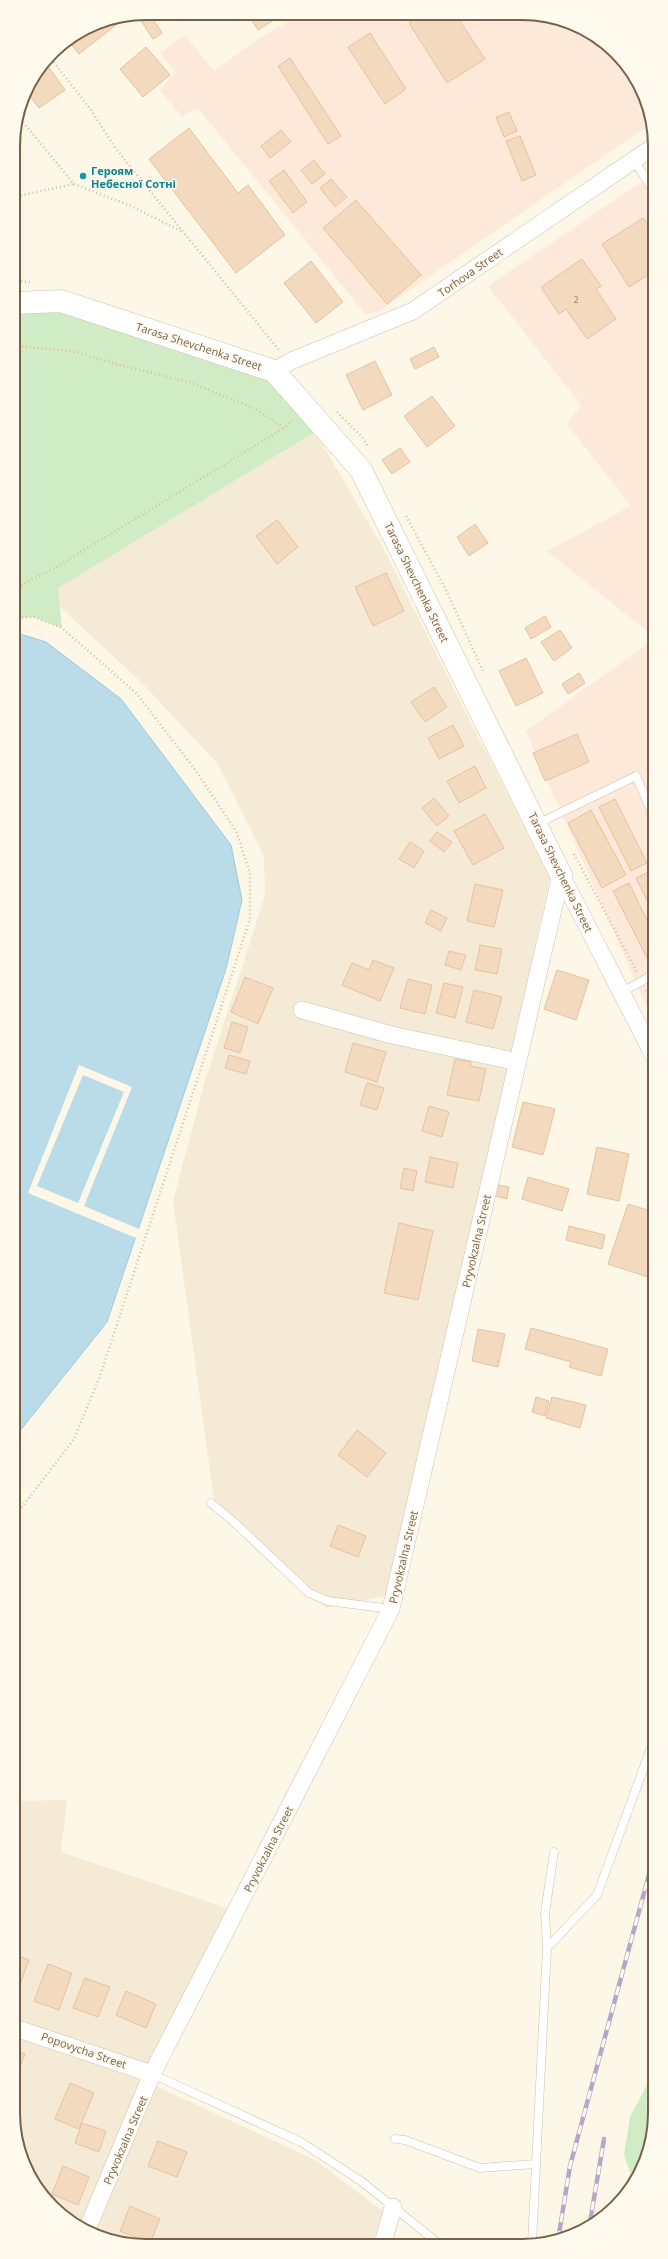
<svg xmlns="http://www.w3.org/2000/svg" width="668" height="2259" font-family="'Open Sans',sans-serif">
<rect width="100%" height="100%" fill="#fdf7e7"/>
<!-- residential -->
<g fill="#f5ead5">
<path d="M315,432l67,114 168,333 -160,716 -64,13 -112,-107 -41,-300 32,-120 60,-185 -1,-40 -46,-92 -78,-83 -80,-74 -3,-19z"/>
<path d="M67,1800l-6,52 168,57 -79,159 -135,-43v-224z"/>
<path d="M15,2034l141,52 159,74 69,52 -12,31h-252l-33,-11 -35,-25 -21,-27 -15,-41z"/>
</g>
<!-- commercial -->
<g fill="#fde9da">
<path d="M302,14l246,2 40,15 28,21 25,35 11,36 -271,187 -15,5 -168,-207 -16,8 -22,-25 15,-19 -15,-19 25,-18 29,36 44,-32z"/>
<path d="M653,174v462l-106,-85 84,-45 -64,-82 14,-19 -93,-119z"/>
<path d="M653,640l1,384 -128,-293z"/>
</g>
<!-- green -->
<g fill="#d0ecc4">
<path d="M62,312l205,67 48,53 -257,156 4,40 -28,-11 -20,1 -1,-304z"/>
<path d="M655,2027v95l-10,42 -4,6 -11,3 -6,-18 6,-38 17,-32 2,-39z"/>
</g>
<!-- water -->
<path fill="#badce8" stroke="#a0cada" d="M14,632l32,10 75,57 110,146 11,55 -16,69 -119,353 -92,115z"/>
<!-- pier -->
<path fill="#fdf7e7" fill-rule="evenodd" d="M79,1065l53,22 -48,119 55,23 -3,9 -108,-45zM83,1075l41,17 -46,111 -41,-17z"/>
<!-- building -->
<g fill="#f3d9bd" stroke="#e7c29d">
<path d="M248,14h36l-26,16z"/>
<path d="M422,15h34l29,44 -38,24 -38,-60z"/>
<path d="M151,16l11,17 -9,6 -11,-17z"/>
<path d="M126,17l-47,37 -10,-13 26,-18z"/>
<path d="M370,33l36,56 -21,15 -37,-57z"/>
<path d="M146,47l24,28 -27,22 -23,-28z"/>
<path d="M290,58l51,78 -13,8 -50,-78z"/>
<path d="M45,62l20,28 -26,18 -13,-17z"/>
<path d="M509,112l8,19 -13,6 -8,-20z"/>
<path d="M189,128l49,65 10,-8 37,50 -49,38 -87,-114z"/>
<path d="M281,130l10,12 -21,16 -9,-12z"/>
<path d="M520,136l16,39 -14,6 -16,-40z"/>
<path d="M314,160l11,14 -13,10 -11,-14z"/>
<path d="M284,170l23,32 -14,11 -24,-32z"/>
<path d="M331,179l16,18 -12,10 -15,-19z"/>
<path d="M356,200l65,75 -34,29 -64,-76z"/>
<path d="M643,218l10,16v38l-24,15 -27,-43z"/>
<path d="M582,259l19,27 -5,3 20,30 -29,20 -21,-30 -7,5 -18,-27z"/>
<path d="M311,261l32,41 -27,21 -32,-40z"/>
<path d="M434,347l5,10 -24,12 -5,-10z"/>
<path d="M375,361l17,34 -29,15 -17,-35z"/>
<path d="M432,396l23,30 -28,21 -23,-31z"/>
<path d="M400,448l10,14 -18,12 -10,-14z"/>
<path d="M277,520l21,27 -21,17 -21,-28z"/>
<path d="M475,524l13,19 -19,13 -12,-19z"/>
<path d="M386,573l18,38 -31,15 -18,-39z"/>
<path d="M545,616l6,11 -20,12 -6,-11z"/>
<path d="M560,630l12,18 -18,13 -13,-19z"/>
<path d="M526,658l17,35 -27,13 -17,-35z"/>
<path d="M579,673l6,10 -17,11 -6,-10z"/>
<path d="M434,687l13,20 -22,15 -14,-20z"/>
<path d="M453,725l11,21 -25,13 -11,-21z"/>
<path d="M577,734l12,28 -44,19 -12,-28z"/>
<path d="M475,766l11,22 -27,15 -12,-22z"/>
<path d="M434,798l15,18 -12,10 -15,-18z"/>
<path d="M615,799l32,64 -16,8 -32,-64z"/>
<path d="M591,810l35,65 -24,13 -34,-65z"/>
<path d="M485,814l19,34 -31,17 -19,-34z"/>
<path d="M437,832l15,10 -8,10 -14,-11z"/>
<path d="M410,842l14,9 -10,17 -15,-9z"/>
<path d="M652,870l1,2v41l-17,-35z"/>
<path d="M629,883l24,49v33l-2,1 -38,-75z"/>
<path d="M475,884l28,6 -9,37 -27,-6z"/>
<path d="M431,910l16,8 -6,13 -16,-8z"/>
<path d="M480,945l22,4 -5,25 -22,-4z"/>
<path d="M449,951l17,4 -5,15 -16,-5z"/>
<path d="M373,960l21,8 -14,33 -38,-16 10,-22 17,7z"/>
<path d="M557,970l32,10 -13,40 -32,-11z"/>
<path d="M245,977l28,11 -15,36 -27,-12z"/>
<path d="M408,979l24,6 -7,29 -25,-6z"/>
<path d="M444,983l19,4 -8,31 -19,-5z"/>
<path d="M474,990l28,7 -9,32 -27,-7z"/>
<path d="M232,1022l16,5 -8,26 -16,-5z"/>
<path d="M353,1043l33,9 -9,30 -32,-10z"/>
<path d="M229,1055l21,6 -4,13 -21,-6z"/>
<path d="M455,1059l16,3 -1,4 16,3 -7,32 -32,-6z"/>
<path d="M367,1083l17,5 -7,22 -17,-5z"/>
<path d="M523,1102l32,7 -12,46 -31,-8z"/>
<path d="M429,1106l20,6 -7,25 -20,-6z"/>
<path d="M597,1147l32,7 -10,47 -32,-7z"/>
<path d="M430,1157l28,6 -5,25 -28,-6z"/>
<path d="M404,1168l13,3 -4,20 -13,-3z"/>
<path d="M528,1177l41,12 -7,22 -40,-12z"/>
<path d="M497,1185l12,2 -2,12 -12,-3z"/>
<path d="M628,1204l26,8v58l-3,8 -43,-14z"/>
<path d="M399,1223l34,8 -15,69 -34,-7z"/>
<path d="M569,1226l36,9 -3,14 -36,-9z"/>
<path d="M531,1328l77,21 -7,27 -32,-9 2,-5 -46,-13z"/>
<path d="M478,1329l27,5 -7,33 -26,-6z"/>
<path d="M536,1397l13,4 -4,15 -13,-4z"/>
<path d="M552,1397l34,8 -6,23 -34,-10z"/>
<path d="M357,1430l29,23 -19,24 -29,-22z"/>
<path d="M338,1525l28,11 -8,21 -28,-11z"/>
<path d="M15,1955l14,5 -14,38z"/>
<path d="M48,1964l24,9 -13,37 -25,-9z"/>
<path d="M85,1978l25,9 -12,30 -25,-9z"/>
<path d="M126,1991l30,13 -10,24 -30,-13z"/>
<path d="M15,2051l10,3 -10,26z"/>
<path d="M70,2083l24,10 -15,36 -24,-10z"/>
<path d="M82,2123l24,8 -7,21 -24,-9z"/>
<path d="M158,2141l29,11 -10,25 -29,-11z"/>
<path d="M63,2166l26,11 -11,28 -26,-11z"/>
<path d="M130,2206l30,13 -10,24 -30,-12z"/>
</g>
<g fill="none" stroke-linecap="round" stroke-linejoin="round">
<defs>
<g id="lane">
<path d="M634,160l19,30"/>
<path d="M537,824l99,-48 17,39"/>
<path d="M622,992l31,-17"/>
<path d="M211,1503l23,19 75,71 19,8 63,8"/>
<path d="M547,1948l-2,-35 9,-61"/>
<path d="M152,2074l149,68 60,39 77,62"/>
<path d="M395,2139l10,1 75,28 56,-4"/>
<path d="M532,2243l15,-295 50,-53 57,-155"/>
</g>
<g id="street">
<path d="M274,371l17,-10 122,-50 240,-164"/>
<path d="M561,875l93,181"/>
<path d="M302,1010l90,25 126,27"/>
<path d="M15,2028l137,46"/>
<path d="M86,2232l66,-158 239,-465 170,-734"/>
<path d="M383,2243l10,-36"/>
</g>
<path id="secondary" d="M13,303l48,-2 213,70 87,99 200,405"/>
</defs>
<!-- lane casing -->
<use href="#lane" stroke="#cfc0ac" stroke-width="9"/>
<!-- street casing -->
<use href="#street" stroke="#cfc0ac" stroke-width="18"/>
<!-- secondary casing -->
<use href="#secondary" stroke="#d3c1a9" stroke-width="23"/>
<!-- path -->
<g stroke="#d9bda0" stroke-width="2.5" stroke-dasharray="1 3" stroke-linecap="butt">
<path d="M49,56l42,54 25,39 163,201"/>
<path d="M18,116l56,68 57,22 50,25"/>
<path d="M13,197l61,-13"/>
<path d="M13,281l18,1"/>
<path d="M14,346l58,5 55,16 62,15 67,27 28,19 9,-8"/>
<path d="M337,412l25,25 6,10"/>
<path d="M406,516l41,76 36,79"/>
<path d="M14,589l44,-23 226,-138"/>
<path d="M14,618l20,-1 28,11 74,65 60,78 40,60 14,42v46l-150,457 -26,63 -52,68 -7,5"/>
<path d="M574,854l63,118"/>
<path d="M646,990l7,15"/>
</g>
<!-- lane -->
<use href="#lane" stroke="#fff" stroke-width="8"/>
<!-- street -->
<use href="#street" stroke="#fff" stroke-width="17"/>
<!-- secondary -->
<use href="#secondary" stroke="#fff" stroke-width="22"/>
<defs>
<g id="rail">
<path d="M589,2228l15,-89"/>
<path d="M558,2240l12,-74 84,-310"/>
</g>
</defs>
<!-- rail casing -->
<use href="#rail" stroke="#bba4c8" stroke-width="4.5"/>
<!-- rail -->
<use href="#rail" stroke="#fffaee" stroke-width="3" stroke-dasharray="9" stroke-linecap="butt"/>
</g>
<!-- markers -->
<circle fill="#0f9aa8" stroke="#fffaee" stroke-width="1.5" cx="83" cy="176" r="4"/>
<g text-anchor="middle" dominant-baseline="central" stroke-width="3" stroke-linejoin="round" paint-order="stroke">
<!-- number labels -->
<g font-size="9" fill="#977e67">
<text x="576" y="299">2</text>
</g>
<!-- culture labels -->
<g font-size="11" font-weight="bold" fill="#0d838f" stroke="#fffaee" text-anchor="start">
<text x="91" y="170">Героям<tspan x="91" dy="13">Небесної Сотні</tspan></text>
</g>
<!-- street labels -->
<g font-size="11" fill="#78604a" stroke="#fffaee">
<text transform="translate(470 272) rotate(-35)">Torhova Street</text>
<text transform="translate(199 346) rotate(18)">Tarasa Shevchenka Street</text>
<text transform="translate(417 582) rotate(64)">Tarasa Shevchenka Street</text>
<text transform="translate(561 872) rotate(64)">Tarasa Shevchenka Street</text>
<text transform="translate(476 1241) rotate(-77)">Pryvokzalna Street</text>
<text transform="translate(403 1557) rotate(-77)">Pryvokzalna Street</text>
<text transform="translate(268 1849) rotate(-63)">Pryvokzalna Street</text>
<text transform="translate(84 2050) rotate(19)">Popovycha Street</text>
<text transform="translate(125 2140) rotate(-67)">Pryvokzalna Street</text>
</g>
</g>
<!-- crop -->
<path d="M0 0H668V2259H0ZM146 20H522A126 126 0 0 1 648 146V2113A126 126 0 0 1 522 2239H146A126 126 0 0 1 20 2113V146A126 126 0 0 1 146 20Z" fill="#fffaee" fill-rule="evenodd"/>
<path fill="none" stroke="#78604a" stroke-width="2" d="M146 20H522A126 126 0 0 1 648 146V2113A126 126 0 0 1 522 2239H146A126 126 0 0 1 20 2113V146A126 126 0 0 1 146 20Z"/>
</svg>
